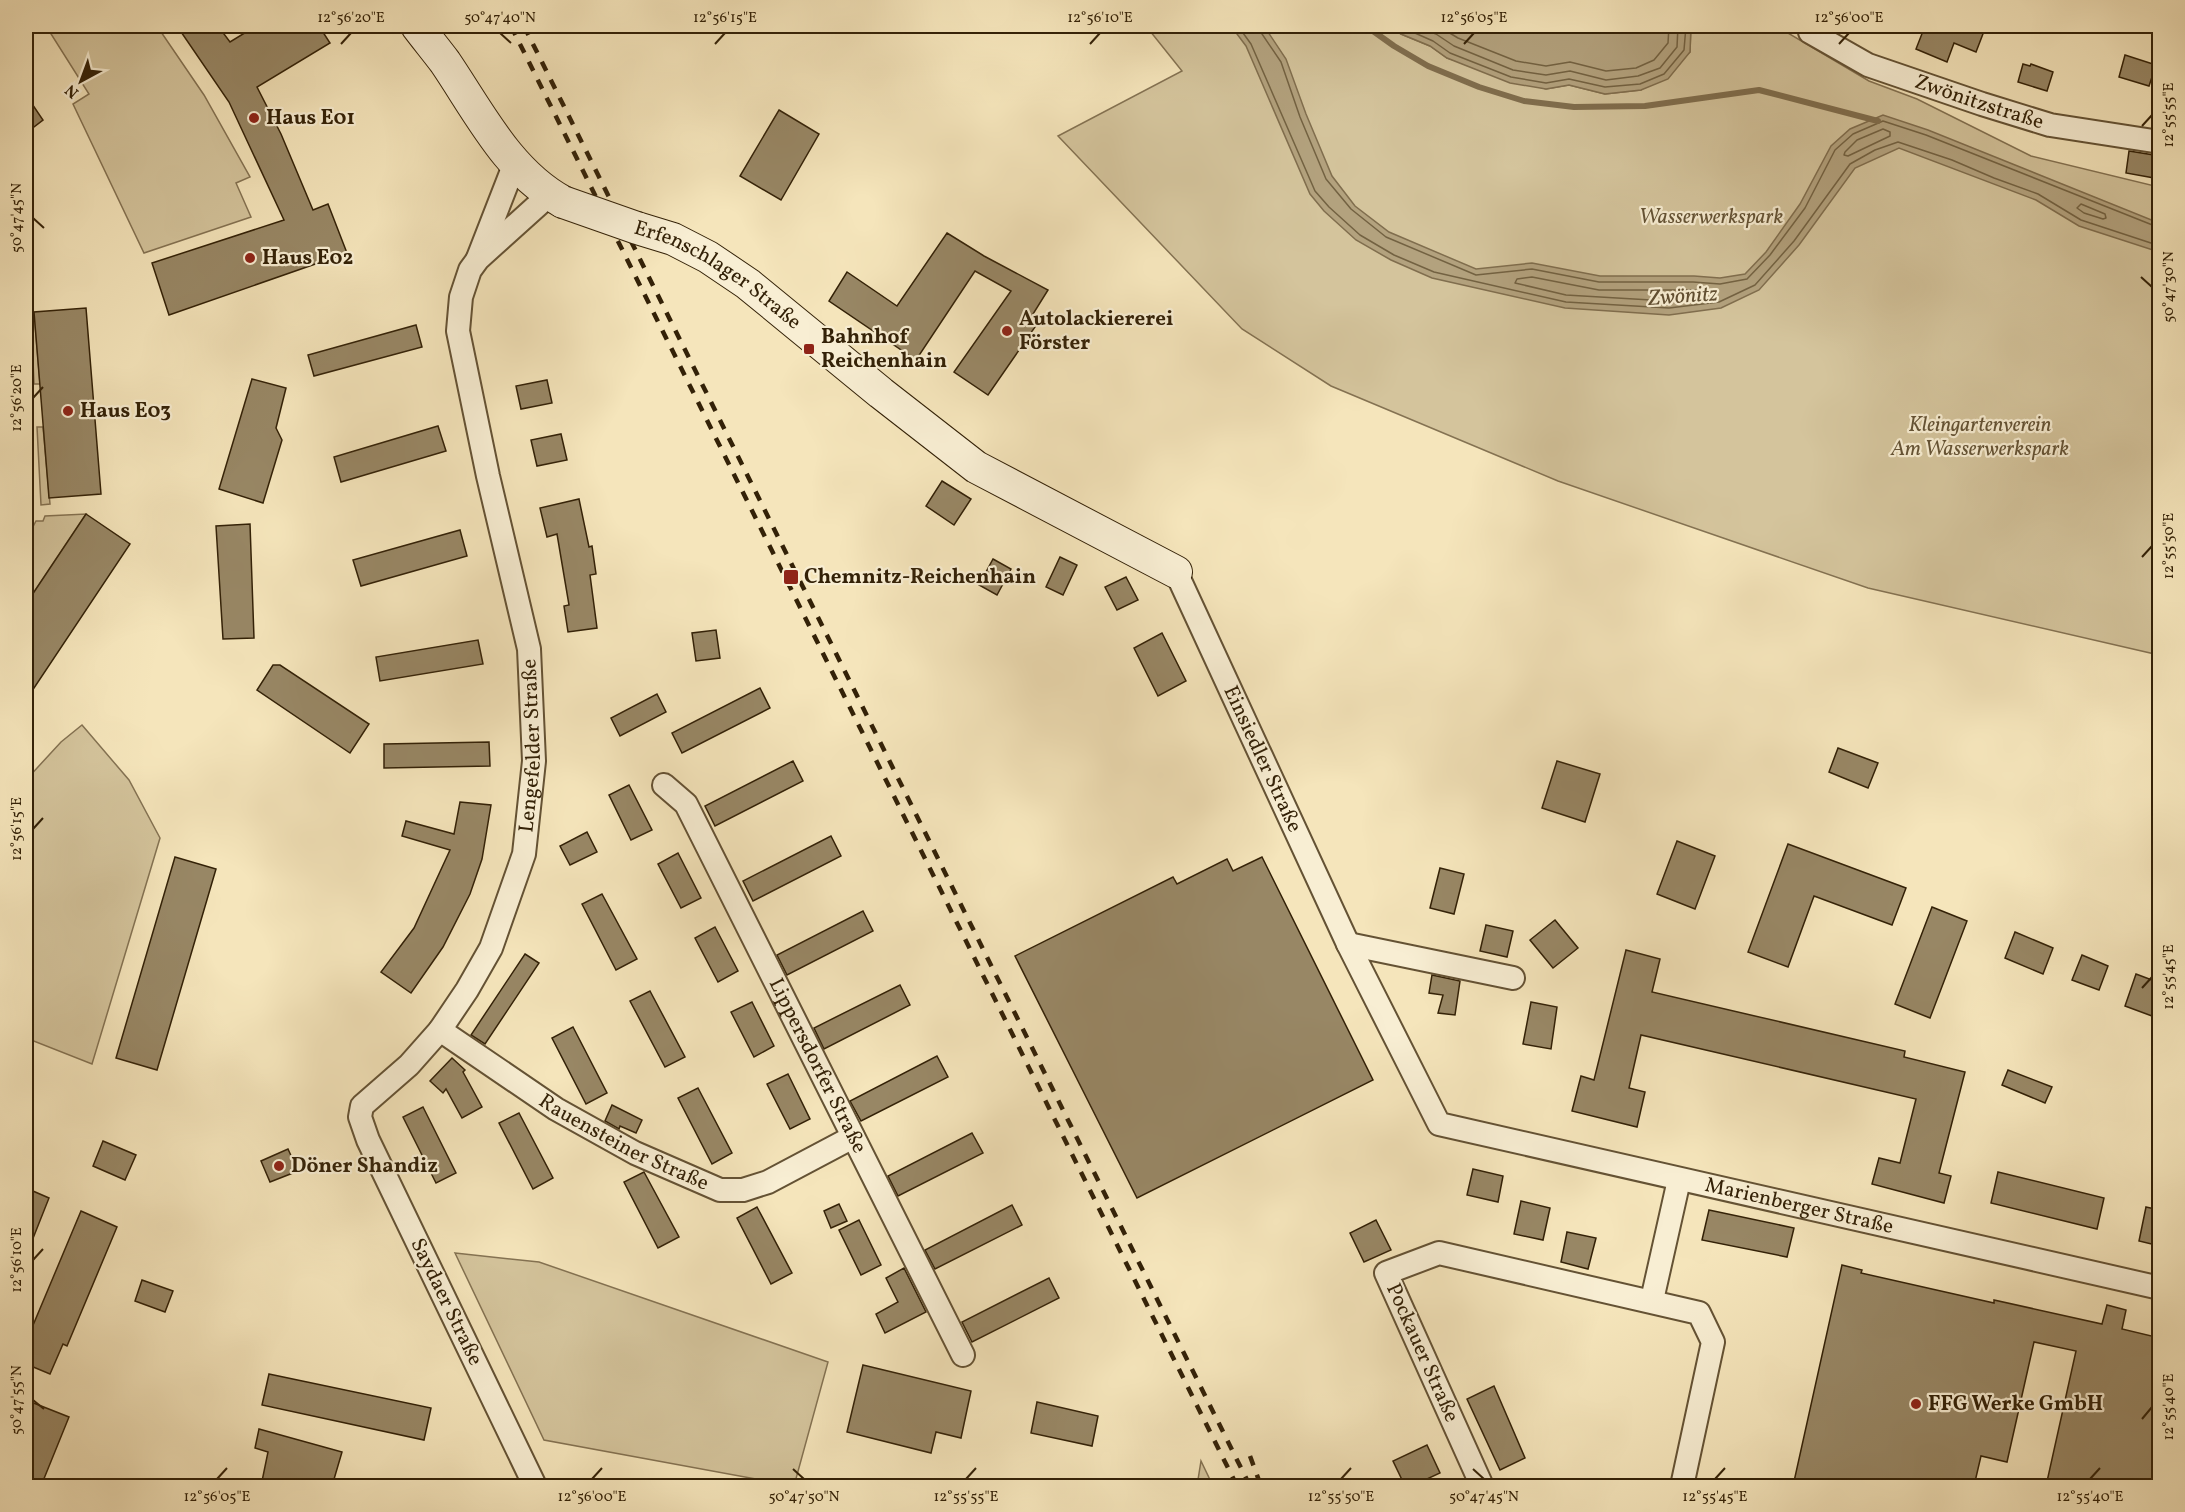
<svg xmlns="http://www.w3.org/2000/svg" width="2185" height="1512" font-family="Vollkorn,serif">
<rect width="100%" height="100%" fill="#f5e5bb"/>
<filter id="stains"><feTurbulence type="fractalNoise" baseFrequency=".00333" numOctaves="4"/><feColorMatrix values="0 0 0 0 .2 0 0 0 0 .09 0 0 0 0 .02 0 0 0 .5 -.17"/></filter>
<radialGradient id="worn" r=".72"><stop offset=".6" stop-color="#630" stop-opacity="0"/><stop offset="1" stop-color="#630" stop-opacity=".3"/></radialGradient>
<!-- green -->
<g fill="#d4c49c" stroke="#847252" stroke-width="1.5">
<path d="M46,26h111l47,69 46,82 -14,6 15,34 -107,36 -71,-149 16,-10z"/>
<path d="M1146,26h243l12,8 29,12 17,12 99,31 23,-4 36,9 36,-4 49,-38 1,-26h85l93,55 48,18 114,57 128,31v468l-291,-67 -310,-107 -227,-95 -89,-57 -184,-193 124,-65z"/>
<path d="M34,312l6,72h-6l-2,-46 -4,-3 1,-10z"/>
<path d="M37,427h6l7,77 -9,1z"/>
<path d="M86,514l-54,81 -6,-5v-50l10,-19h7l2,-5z"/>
<path d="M82,725l47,55 31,58 -68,226 -66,-26v-258l35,-38z"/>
<path d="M455,1253l84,9 289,100 -34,124 -250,-46z"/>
<path d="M1201,1461l12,25h-16z"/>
</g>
<!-- water -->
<g fill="#b3a27e" stroke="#806e4e" stroke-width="1.5">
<path d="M1231,26h33l22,33 20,55 26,62 23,30 34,26 87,37 56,-6 68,13h94l26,2 25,-4 21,-22 34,-48 31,-58 19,-17 33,-14 45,15 231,93v29l-80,-26 -43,-26 -137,-52 -44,20 -56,77 -40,45 -38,18 -52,7 -104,-7 -133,-30 -41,-18 -35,-20 -32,-29 -14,-17 -64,-148z"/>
<path d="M1389,26h302l-1,26 -22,27 -27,11 -36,4 -36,-9 -23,4 -36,-6 -63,-25 -17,-12 -29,-12z"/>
</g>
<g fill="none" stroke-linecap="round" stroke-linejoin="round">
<!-- shore -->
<g stroke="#736242" stroke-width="1.5">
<path d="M1238,26l13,18 64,147 14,16 31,28 34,20 40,17 132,30 103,6 50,-6 36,-17 39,-44 56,-77 25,-14 23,-8 54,18 42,18 44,16 43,26 79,26"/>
<path d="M1260,26v5l21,31 19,55 26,62 25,30 35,28 90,38 56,-6 67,13h94l27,2 27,-5 23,-24 35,-47 30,-58 18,-16 30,-13 43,14 234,93"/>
<path d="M1399,26l34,15 17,12 61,24 35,6 23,-4 36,8 35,-3 24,-10 20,-24 2,-24"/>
<path d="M1415,26l21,8 18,12 59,24 33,5 24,-4 36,9 32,-4 22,-8 17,-21 1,-21"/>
<path d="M1438,26l20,12 58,23 30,5 24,-4 36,9 30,-3 18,-8 14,-17 1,-17"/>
<path d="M1883,129l7,3v4l-42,20 -4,-1 1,-3 12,-12z"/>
<path d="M2081,204l24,10 1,4 -3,1 -19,-6 -7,-5z"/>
<path d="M1532,277l67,13h94l12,1 2,3 -2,3 -37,4 -102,-6 -51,-12 2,-4z"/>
</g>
<!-- stream -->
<path stroke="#806e4e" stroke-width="6" d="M1366,26l28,20 34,20 51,21 45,14 50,6 71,-1 114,-16 119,31"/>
</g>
<!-- building -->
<g fill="#988765" stroke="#332107" stroke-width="1.5">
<path d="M177,26h41l12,16 26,-16h63l11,17 -73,44 24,47 32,76 15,-6 19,49 -178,62 -17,-52 132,-43 -55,-118z"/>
<path d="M1925,26h61l-10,26 -22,-9 -7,19 -31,-13z"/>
<path d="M2125,55l31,10 -7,21 -30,-9z"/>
<path d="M2023,64l7,2 1,-2 22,8 -6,19 -29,-9z"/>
<path d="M26,95l17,25 -17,13z"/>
<path d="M779,110l40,24 -38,66 -41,-24z"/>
<path d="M2129,151l31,5v23l-34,-6z"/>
<path d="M947,233l37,23 64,34 -20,32 7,5 -47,68 -34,-23 57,-81 -36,-20 -59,89 -87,-59 18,-29 50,34z"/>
<path d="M86,308l15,186 -52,4 -15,-186z"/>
<path d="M416,325l6,22 -108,29 -6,-21z"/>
<path d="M252,379l34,9 -10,40 6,12 -19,63 -44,-14z"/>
<path d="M547,380l5,23 -31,6 -5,-23z"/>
<path d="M438,426l8,25 -105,31 -7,-25z"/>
<path d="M561,434l6,26 -30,6 -6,-26z"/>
<path d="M942,481l29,18 -17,26 -28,-19z"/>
<path d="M579,499l10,48 3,-1 4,28 -6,1 7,53 -29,4 -4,-26 5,-1 -12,-71 -10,3 -7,-29z"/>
<path d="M86,514l44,30 -104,156v-96z"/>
<path d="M250,524l4,114 -31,1 -7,-113z"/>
<path d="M460,530l7,26 -106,30 -8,-26z"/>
<path d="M1060,557l17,8 -14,30 -17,-8z"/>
<path d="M993,559l18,10 -14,26 -18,-10z"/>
<path d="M1126,577l12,23 -21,10 -12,-23z"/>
<path d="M716,630l4,28 -24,3 -4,-28z"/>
<path d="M1162,633l24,48 -28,15 -24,-48z"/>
<path d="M478,640l5,24 -103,17 -4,-24z"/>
<path d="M273,665h7l89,59 -19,29 -93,-63z"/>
<path d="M760,688l10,20 -88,45 -10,-20z"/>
<path d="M657,694l9,18 -46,24 -9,-18z"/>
<path d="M489,742l1,24 -106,2v-24z"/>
<path d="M1838,748l40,15 -10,25 -39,-16z"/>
<path d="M793,761l10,20 -88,45 -10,-20z"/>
<path d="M1557,761l43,13 -15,48 -43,-14z"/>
<path d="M629,785l23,45 -21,10 -22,-45z"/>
<path d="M460,802l31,3 -9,54 -12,35 -27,53 -32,46 -30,-21 33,-44 36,-78 -48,-14 4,-15 48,13z"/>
<path d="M587,832l10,20 -27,13 -10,-19z"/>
<path d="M831,836l10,20 -88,45 -10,-20z"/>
<path d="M1677,841l38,15 -20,53 -38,-15z"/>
<path d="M1788,844l118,44 -14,37 -78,-29 -26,71 -40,-15z"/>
<path d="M678,853l23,45 -20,10 -23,-44z"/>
<path d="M175,857l41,12 -59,201 -41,-12z"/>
<path d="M1262,857l111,223 -236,118 -122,-242 158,-79 4,7 50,-25 6,12z"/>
<path d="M1440,868l24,6 -10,40 -24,-6z"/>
<path d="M602,894l35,65 -21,11 -34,-66z"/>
<path d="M1932,907l35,14 -37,97 -35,-14z"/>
<path d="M863,911l10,20 -86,44 -10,-20z"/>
<path d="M1555,920l23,28 -25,20 -23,-28z"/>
<path d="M1486,925l27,6 -6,26 -27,-6z"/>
<path d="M715,927l23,44 -20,11 -23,-44z"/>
<path d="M2015,932l38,16 -10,26 -38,-16z"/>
<path d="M1626,950l34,9 -8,33 253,59 -1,6 61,15 -26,101 12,3 -7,27 -72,-19 7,-26 21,5 16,-64 -275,-64 -12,53 16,4 -8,35 -65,-16 9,-35 13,4z"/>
<path d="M525,954l14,9 -54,81 -14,-9z"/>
<path d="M2082,955l26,11 -9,24 -27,-10z"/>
<path d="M2136,974l24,9v11l-8,22 -27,-10z"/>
<path d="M1432,975l28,6 -5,34 -17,-2 5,-18 -14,-2z"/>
<path d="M900,985l10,20 -86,44 -10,-21z"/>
<path d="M650,991l35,66 -20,10 -35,-66z"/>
<path d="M752,1002l22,44 -20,11 -23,-45z"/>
<path d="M1531,1002l26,5 -6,42 -28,-5z"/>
<path d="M573,1027l34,66 -21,11 -34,-66z"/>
<path d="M937,1056l11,21 -87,44 -11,-20z"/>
<path d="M452,1058l13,12 -2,2 19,35 -20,11 -16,-29 -3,4 -13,-12z"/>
<path d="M2008,1070l44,17 -7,16 -43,-18z"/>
<path d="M788,1074l22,45 -20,10 -23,-45z"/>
<path d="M698,1088l34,65 -20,11 -34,-66z"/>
<path d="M612,1105l30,15 -6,13 -16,-7 -1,3 -14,-8z"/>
<path d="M423,1107l33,66 -20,10 -33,-66z"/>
<path d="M519,1113l34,65 -20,11 -34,-66z"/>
<path d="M972,1133l11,20 -85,43 -10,-20z"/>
<path d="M103,1141l33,14 -11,25 -32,-14z"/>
<path d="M288,1149l10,22 -28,11 -9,-21z"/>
<path d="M1473,1169l30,7 -5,26 -31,-7z"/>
<path d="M644,1172l35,65 -21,11 -34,-66z"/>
<path d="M1998,1172l106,26 -7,31 -106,-26z"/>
<path d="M26,1188l23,10 -23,58z"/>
<path d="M1521,1201l29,7 -7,32 -29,-6z"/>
<path d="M839,1204l8,17 -16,7 -7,-17z"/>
<path d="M1012,1205l10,20 -87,44 -10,-19z"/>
<path d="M757,1207l35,66 -21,11 -34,-66z"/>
<path d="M2146,1207l14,3v36l-21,-5z"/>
<path d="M1709,1210l85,18 -7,29 -85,-17z"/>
<path d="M81,1211l36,16 -50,119 -4,-2 -13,30 -24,-10v-22z"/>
<path d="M859,1220l22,45 -20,10 -22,-45z"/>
<path d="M1376,1220l15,30 -27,12 -14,-29z"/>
<path d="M1567,1232l29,6 -8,31 -27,-7z"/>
<path d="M1842,1265l20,5 -1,3 133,30v-3l108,24 5,-19 19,5 -4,19 38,9v148h-114l30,-135 -42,-9 -27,120 -26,-6 -7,30h-181z"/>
<path d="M904,1268l22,44 -41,21 -9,-19 22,-12 -12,-24z"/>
<path d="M1049,1278l10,20 -87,44 -10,-20z"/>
<path d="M142,1280l31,11 -8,21 -30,-11z"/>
<path d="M863,1365l108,26 -10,47 -25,-6 -5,21 -84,-21z"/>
<path d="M269,1374l162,34 -7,32 -162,-35z"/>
<path d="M1494,1386l31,72 -25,12 -33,-71z"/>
<path d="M26,1400l43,17 -28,69h-15z"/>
<path d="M1037,1402l61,14 -6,30 -61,-13z"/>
<path d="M259,1429l83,23 -10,34h-71l7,-34 -13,-4z"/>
<path d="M1427,1445l13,28 -28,13h-7l-12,-25z"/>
</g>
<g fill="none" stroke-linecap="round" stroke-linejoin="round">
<defs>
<g id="minor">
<path id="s1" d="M1810,32l58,33 114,39 68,21 110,17"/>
<path d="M478,258l37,-95"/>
<path id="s2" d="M1176,572l172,372 91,180 721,164"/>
<path id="s3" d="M664,785l22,19 277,551"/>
<path d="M1348,944l165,34"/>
<path id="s4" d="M440,1030l116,79 79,44 85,37h23l25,-8 85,-45"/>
<path d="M1652,1300l27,-120"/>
<path id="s5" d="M535,1486l-167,-346 -8,-23 2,-11 47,-41 31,-35 27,-40 24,-42 33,-94 10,-93 -5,-112 -41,-173 -30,-145 3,-34 9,-27 8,-11 71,-64"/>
<path d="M1482,1486l-96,-213 53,-20 260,60 14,29 -31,144"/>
</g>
<g id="secondary">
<path d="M417,26c9,12 19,24 28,36 34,50 63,110 118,140"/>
<path id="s6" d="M637,228l36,11 35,18 40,27 133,109 95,74 200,105"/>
</g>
</defs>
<!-- minor casing -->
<use href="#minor" stroke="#645234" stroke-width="26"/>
<!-- secondary casing -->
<use href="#secondary" stroke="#332107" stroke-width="34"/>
<!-- minor -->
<use href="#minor" stroke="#f8eed3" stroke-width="22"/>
<!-- secondary -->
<use href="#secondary" stroke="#f8eed3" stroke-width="32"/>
<!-- rail -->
<g stroke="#332107" stroke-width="4.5" stroke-dasharray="10 10" stroke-linecap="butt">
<path d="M511,26l726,1460"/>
<path d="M524,26l726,1460"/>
<path d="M1250,1456l11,30"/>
</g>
<defs>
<path id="secondary-bridge" d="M563,202l74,26"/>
</defs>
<!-- secondary-bridge casing -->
<use href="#secondary-bridge" stroke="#332107" stroke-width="34" stroke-linecap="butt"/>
<!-- secondary-bridge -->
<use href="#secondary-bridge" stroke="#f8eed3" stroke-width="32"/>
</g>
<!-- ticks -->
<path fill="none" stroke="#332107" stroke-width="2" d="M500,33l11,10M341,44l10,-11M715,44l10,-11M1090,44l10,-11M1464,44l10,-11M1839,44l10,-11M2142,126l10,-11M33,218l11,10M2141,277l11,10M33,398l10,-11M2142,557l10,-11M33,829l10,-11M2142,988l10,-11M33,1260l10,-11M33,1400l11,9M2142,1419l10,-12M793,1469l11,10M1473,1469l11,10M217,1479l10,-11M592,1479l10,-11M966,1479l10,-11M1341,1479l10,-11M1715,1479l10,-11M2090,1479l10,-11"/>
<!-- markers -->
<g fill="#8f2418" stroke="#f8eed3" stroke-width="2">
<circle cx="254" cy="118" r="6"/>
<circle cx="250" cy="258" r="6"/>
<circle cx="1007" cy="331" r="6"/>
<rect x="803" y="343" width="12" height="12" rx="3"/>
<circle cx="68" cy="411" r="6"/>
<rect x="783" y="569" width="16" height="16" rx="3"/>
<circle cx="279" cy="1166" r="6"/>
<circle cx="1916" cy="1404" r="6"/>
</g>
<g text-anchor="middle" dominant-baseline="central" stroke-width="4.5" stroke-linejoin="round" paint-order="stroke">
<!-- street labels -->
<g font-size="21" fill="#332107" stroke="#f8eed3">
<text stroke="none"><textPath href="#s1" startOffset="184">Zwönitzstraße</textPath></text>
<text stroke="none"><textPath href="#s6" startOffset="94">Erfenschlager Straße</textPath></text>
<text stroke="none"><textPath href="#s5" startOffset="834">Lengefelder Straße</textPath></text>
<text stroke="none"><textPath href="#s2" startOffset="206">Einsiedler Straße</textPath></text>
<text stroke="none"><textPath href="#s3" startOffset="322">Lippersdorfer Straße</textPath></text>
<text stroke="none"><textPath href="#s4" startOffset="216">Rauensteiner Straße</textPath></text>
<text stroke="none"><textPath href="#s2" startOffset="981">Marienberger Straße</textPath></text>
<text transform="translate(446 1302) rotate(64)">Saydaer Straße</text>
<text transform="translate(1422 1353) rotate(66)">Pockauer Straße</text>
</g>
<!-- poi labels -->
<g font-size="21" font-weight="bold" fill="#332107" stroke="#f8eed3" text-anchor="start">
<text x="266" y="118">Haus E01</text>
<text x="262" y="258">Haus E02</text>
<text x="1019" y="319">Autolackiererei<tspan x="1019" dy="24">Förster</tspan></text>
<text x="821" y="337">Bahnhof<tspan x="821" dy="24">Reichenhain</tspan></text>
<text x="80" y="411">Haus E03</text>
<text x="804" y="577">Chemnitz-Reichenhain</text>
<text x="291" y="1166">Döner Shandiz</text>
<text x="1928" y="1404">FFG Werke GmbH</text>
</g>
<!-- park labels -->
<g font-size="21" font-style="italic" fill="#635234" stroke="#f8eed3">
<text x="1711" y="217">Wasserwerkspark</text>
<text x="1980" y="425">Kleingartenverein<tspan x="1980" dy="24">Am Wasserwerkspark</tspan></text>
</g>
<!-- water labels -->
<g font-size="22" font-style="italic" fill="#604e31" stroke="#f8eed3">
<text transform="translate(1683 297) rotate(-4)">Zwönitz</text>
</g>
</g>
<!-- margin -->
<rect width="2185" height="1512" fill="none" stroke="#f5e5bb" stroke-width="66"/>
<!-- north arrow -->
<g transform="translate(81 81) rotate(221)" stroke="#f8eed3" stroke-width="4.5" paint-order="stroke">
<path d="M0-4.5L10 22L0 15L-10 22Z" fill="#332107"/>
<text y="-9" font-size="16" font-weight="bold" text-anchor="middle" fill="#332107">N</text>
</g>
<rect x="33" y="33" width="2119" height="1446" fill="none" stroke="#332107" stroke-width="2"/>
<g font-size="15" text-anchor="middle" fill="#332107">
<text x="351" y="22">12°56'20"E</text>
<text x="500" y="22">50°47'40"N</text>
<text x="725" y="22">12°56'15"E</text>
<text x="1100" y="22">12°56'10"E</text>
<text x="1474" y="22">12°56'05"E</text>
<text x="1849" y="22">12°56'00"E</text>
<text transform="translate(2168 115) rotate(-90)" y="5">12°55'55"E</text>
<text transform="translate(16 218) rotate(-90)" y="5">50°47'45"N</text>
<text transform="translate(2168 287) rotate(-90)" y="5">50°47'30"N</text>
<text transform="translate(16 398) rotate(-90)" y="5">12°56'20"E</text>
<text transform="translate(2168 546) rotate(-90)" y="5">12°55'50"E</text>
<text transform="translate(16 829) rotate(-90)" y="5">12°56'15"E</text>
<text transform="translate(2168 977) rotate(-90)" y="5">12°55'45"E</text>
<text transform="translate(16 1260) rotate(-90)" y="5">12°56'10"E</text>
<text transform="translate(16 1400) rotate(-90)" y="5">50°47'55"N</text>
<text transform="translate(2168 1407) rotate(-90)" y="5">12°55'40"E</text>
<text x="217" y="1501">12°56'05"E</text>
<text x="592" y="1501">12°56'00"E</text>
<text x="804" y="1501">50°47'50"N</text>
<text x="966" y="1501">12°55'55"E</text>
<text x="1341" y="1501">12°55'50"E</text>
<text x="1484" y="1501">50°47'45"N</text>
<text x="1715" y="1501">12°55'45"E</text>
<text x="2090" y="1501">12°55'40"E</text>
</g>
<rect width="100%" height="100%" filter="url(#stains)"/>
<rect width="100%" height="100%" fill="url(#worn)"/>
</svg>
